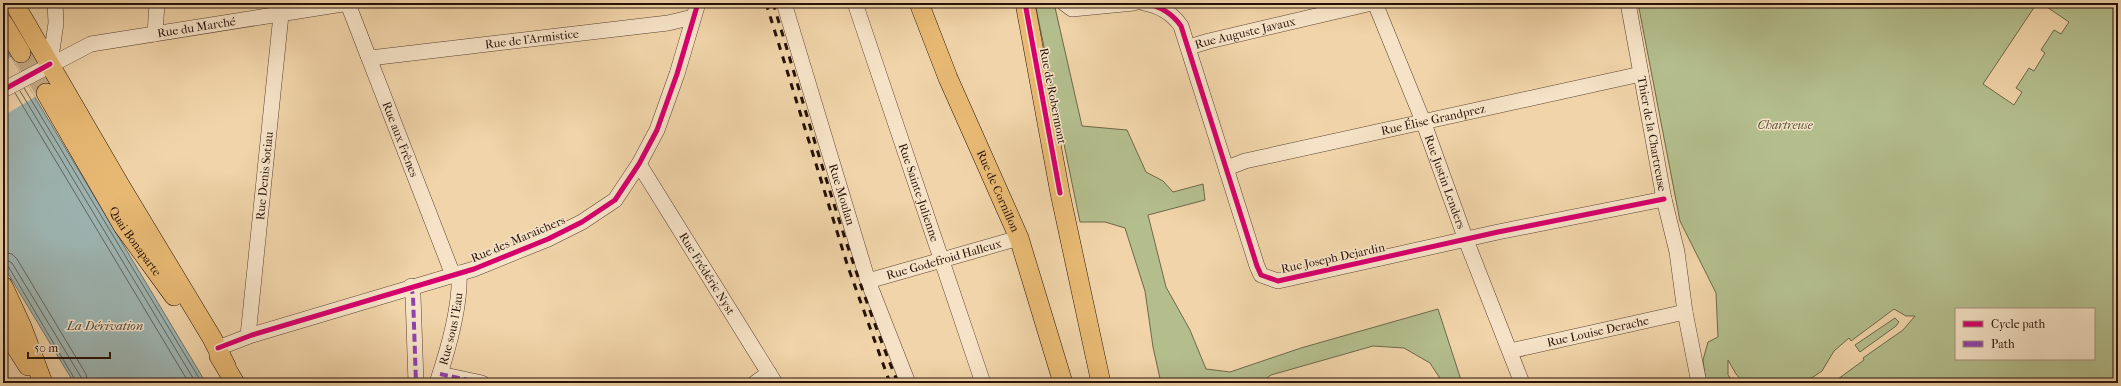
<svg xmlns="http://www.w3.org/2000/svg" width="2121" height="386" font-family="'IM FELL French Canon',serif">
<rect width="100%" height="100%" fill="#f1d4a9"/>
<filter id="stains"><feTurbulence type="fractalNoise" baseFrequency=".005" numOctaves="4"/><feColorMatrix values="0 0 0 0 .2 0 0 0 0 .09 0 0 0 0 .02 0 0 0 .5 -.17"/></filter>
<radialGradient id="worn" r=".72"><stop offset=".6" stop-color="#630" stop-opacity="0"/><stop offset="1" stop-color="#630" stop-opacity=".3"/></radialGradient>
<!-- green -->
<g fill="#b4be8d" stroke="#6d684a" fill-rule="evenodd">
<path d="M1035,3h19l28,123 45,4 19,42 17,9 10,11 30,-8 2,16 -57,15 18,72 24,43 16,39 24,3 71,-24 137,-39 24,74h-19l-13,-20 -26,-15 -31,-2 -102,29 -4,3 2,5h-108l-8,-36 -8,-56 -20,-63 -20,-6h-25z"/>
<path d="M1638,3h399l-54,81 31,21 8,-13 -6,-4 13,-20 5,3 11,-18 -4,-3 13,-20 7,4 8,-12 -28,-19h77v380h-282l2,-4 26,-19 -1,-2 40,-28 12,-14h-9l-12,-7 -43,32 -2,-3 -15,13 -12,20 -18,12h-60l-8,-9 -8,-14v15l6,8h-28l-3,-23 5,-18 10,-5 -2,-44 -36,-72zM1956,309h138v50h-138z"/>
<path d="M1895,318l4,4 -3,4 -36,26 -5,-7z"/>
</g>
<!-- water -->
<path fill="#9eb6b3" stroke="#6e746f" d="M3,44l203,339h-132l-71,-118z"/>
<!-- pier -->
<path fill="#f1d4a9" d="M11,57l24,40 -32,19v-54z"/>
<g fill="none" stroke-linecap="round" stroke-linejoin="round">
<!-- shore -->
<g stroke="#62645e" stroke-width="1">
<path d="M24,88l178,295"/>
<path d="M20,91l176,292"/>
<path d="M15,93l174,290"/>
<path d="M3,252l9,2 5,5 69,115 2,9"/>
<path d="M3,258l9,5 69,114 1,6"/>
<path d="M3,263l5,3 69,117"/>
</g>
<!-- major-tunnel -->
<path stroke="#c8ad89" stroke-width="19" stroke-dasharray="19 10" stroke-linecap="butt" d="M21,53l25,40"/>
<defs>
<g id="minor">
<path id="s1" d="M784,3l84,278 40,102"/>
<path id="s2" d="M855,3l128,380"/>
<path d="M1064,3l8,6 62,-6"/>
<path d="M1144,3c16,3 28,10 37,23l76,240 4,9 17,6 220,-49 166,-33"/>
<path id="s3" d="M1375,3l48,118 43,119 56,143"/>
<path id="s4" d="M1628,3l36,196 13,53 8,60 14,71"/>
<path id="s5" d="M348,4l105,271"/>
<path d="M155,34l2,-31"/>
<path id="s6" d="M1189,47l20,-6 163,-38"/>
<path id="s7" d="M370,58l298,-35 25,-6"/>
<path d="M50,64l6,-41 -1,-20"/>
<path id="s8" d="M3,90l88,-46 258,-41"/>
<path id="s9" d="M639,164l136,219"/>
<path id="s10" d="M1227,168l18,-7 396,-87"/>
<path id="s11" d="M868,281l151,-43"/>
<path d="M411,286l2,10 3,87"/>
<path id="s12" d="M248,336l33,-321"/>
<path d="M218,348l34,-13 222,-66 74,-30 34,-17 33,-22 24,-36 18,-34 20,-56 21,-71"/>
<path id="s13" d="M1510,351l175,-39"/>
<path d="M440,374l42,9"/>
<path id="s14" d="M437,383c10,-30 24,-79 22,-110"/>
<path d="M755,383l14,-10"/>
</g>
<g id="major">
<path d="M14,3l107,184 91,151 14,28"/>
<path id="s15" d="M919,3l29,75 71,160 44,145"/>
<path d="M1025,3l35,190 41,190"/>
<path d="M3,23l18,30"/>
<path id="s16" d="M46,93l77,133 51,70"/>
<path d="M3,286l19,41 21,56"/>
<path d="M3,327l25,39"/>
<path d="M219,356l16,27"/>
</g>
</defs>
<!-- minor casing -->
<use href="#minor" stroke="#594230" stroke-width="16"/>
<!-- major casing -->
<use href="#major" stroke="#261108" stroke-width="20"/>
<!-- minor -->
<use href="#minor" stroke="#f6e3c7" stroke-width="15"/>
<!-- major -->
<use href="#major" stroke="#e8ba74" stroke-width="19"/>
<!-- rail -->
<g stroke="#261108" stroke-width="3" stroke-dasharray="7 7" stroke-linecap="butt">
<path d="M766,3l82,264 42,116"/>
<path d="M773,3c39,127 74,257 125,380"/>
</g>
<!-- quiet -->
<g stroke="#8e44ad" stroke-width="4" stroke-dasharray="8 4" stroke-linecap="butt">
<path d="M411,286l2,10 3,87"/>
<path d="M440,374l42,9"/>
</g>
<defs>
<g id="cycleway">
<path d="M1025,3l35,190"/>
<path d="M1144,3c16,3 28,10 37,23l76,240 4,9 17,6 220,-49 166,-33"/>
<path d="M3,90l47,-26"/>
<path d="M218,348l34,-13 222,-66 74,-30 34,-17 33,-22 24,-36 18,-34 20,-56 21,-71"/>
</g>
</defs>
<!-- cycleway casing -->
<use href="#cycleway" stroke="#f6e3c7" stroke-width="8"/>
<!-- cycleway -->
<use href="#cycleway" stroke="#d6006c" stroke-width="5"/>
</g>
<g text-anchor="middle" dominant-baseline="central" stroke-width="3" stroke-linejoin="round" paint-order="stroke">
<!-- street labels -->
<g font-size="12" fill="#261108" stroke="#f6e3c7">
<text stroke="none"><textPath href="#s8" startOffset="206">Rue du Marché</textPath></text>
<text stroke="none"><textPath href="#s6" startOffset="58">Rue Auguste Javaux</textPath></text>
<text stroke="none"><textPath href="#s7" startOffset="163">Rue de l'Armistice</textPath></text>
<text transform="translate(1053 96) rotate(79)">Rue de Robermont</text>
<text stroke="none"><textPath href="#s10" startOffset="212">Rue Élise Grandprez</textPath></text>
<text stroke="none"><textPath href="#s4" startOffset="133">Thier de la Chartreuse</textPath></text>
<text stroke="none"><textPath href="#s5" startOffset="145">Rue aux Frênes</textPath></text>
<text stroke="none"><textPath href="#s12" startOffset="161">Rue Denis Sotiau</textPath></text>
<text stroke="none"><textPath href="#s3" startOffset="192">Rue Justin Lenders</textPath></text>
<text stroke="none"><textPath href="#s15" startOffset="204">Rue de Cornillon</textPath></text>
<text stroke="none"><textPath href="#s2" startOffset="200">Rue Sainte-Julienne</textPath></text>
<text stroke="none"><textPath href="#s1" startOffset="200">Rue Moulan</textPath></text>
<text transform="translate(518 239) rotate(-23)">Rue des Maraîchers</text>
<text stroke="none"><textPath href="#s16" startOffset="173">Quai Bonaparte</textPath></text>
<text transform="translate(1333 258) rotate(-12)">Rue Joseph Dejardin</text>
<text stroke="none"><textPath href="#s11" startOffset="79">Rue Godefroid Halleux</textPath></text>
<text stroke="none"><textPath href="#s9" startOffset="129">Rue Frédéric Nyst</textPath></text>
<text stroke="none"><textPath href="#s14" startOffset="56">Rue sous l'Eau</textPath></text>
<text stroke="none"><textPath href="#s13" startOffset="90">Rue Louise Derache</textPath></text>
</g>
<!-- park labels -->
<g font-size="12" font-style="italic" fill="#584e37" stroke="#f6e3c7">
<text x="1785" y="125">Chartreuse</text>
</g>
<!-- water labels -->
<g font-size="13" font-style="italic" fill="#504b44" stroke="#f6e3c7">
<text x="105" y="325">La Dérivation</text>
</g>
</g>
<!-- margin -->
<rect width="2121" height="386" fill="none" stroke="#f1d4a9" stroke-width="16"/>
<rect x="4" y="4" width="2113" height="378" fill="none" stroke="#261108" stroke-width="2"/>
<rect x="8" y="8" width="2105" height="370" fill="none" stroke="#261108"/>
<!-- legend -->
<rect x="1955" y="308" width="140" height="52" fill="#f6e3c7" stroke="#a38f7b"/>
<rect x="1963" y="321" width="20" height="6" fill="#d6006c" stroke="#a38f7b"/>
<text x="1991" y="328" font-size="12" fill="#261108">Cycle path</text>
<rect x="1963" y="341" width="20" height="6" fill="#8e44ad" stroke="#a38f7b"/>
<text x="1991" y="348" font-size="12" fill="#261108">Path</text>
<!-- scale -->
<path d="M28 352v6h82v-6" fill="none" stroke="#261108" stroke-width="2"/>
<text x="34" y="352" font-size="12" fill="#261108" stroke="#f6e3c7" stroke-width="3" paint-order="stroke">50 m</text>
<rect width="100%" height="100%" filter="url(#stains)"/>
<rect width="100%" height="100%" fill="url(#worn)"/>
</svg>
